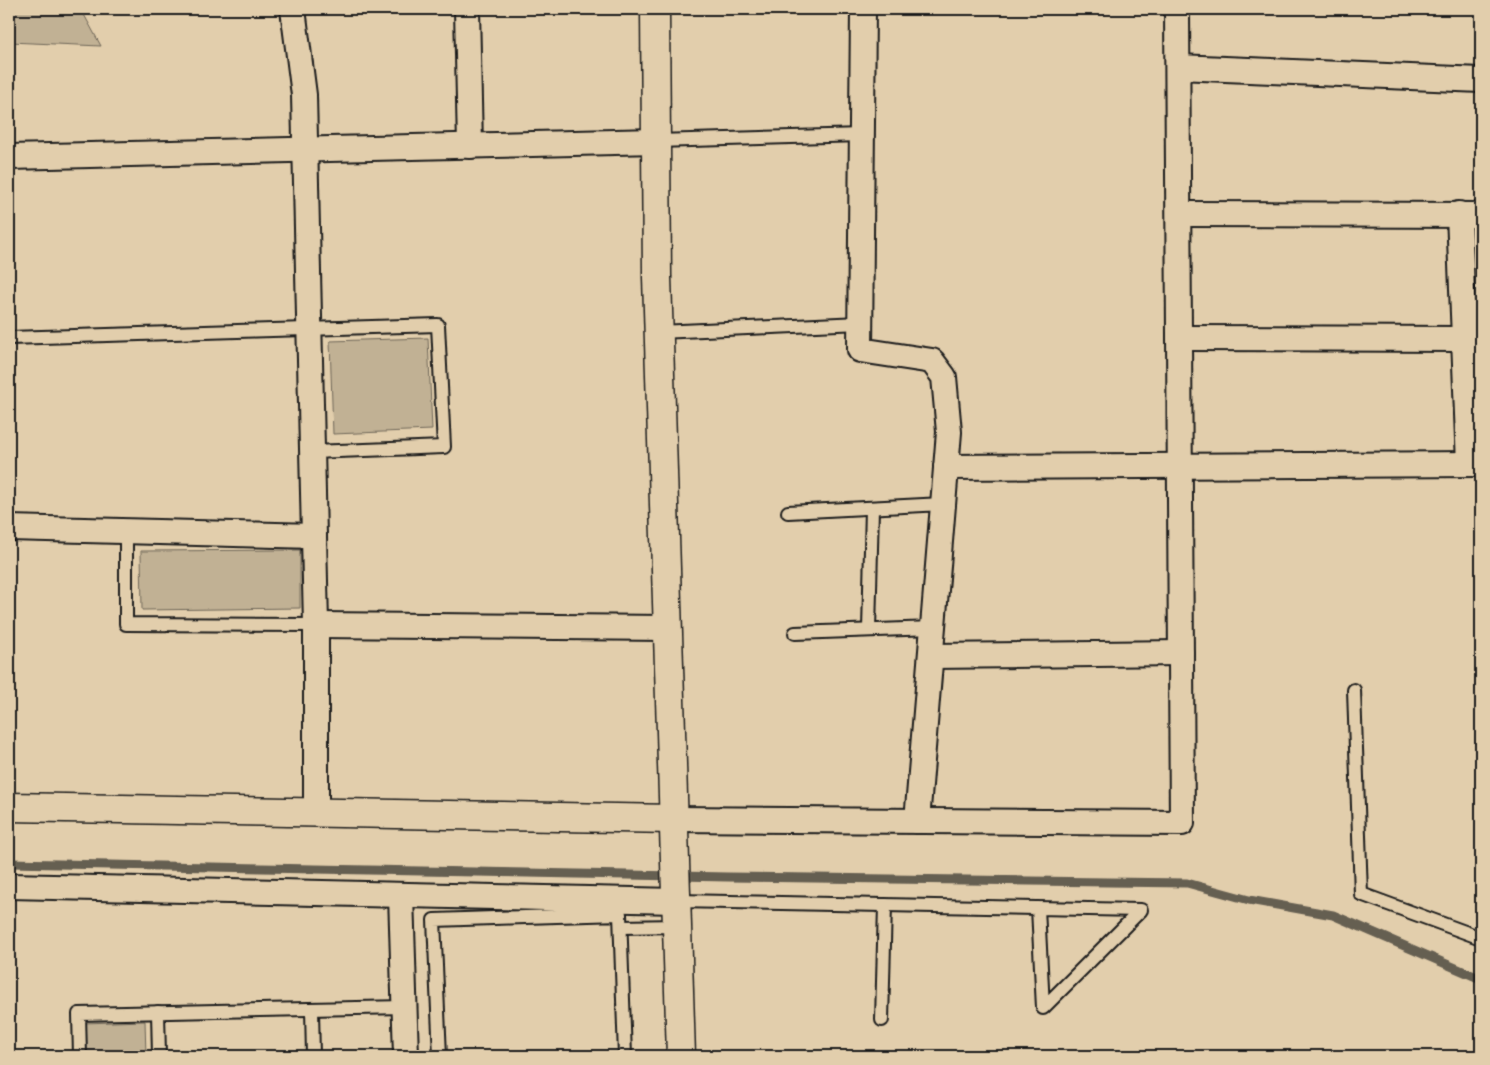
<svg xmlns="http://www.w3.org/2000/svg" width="1490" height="1065" font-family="'Shantell Sans',sans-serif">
<rect width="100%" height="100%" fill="#e2ceac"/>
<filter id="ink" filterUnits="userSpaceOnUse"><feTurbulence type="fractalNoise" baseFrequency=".02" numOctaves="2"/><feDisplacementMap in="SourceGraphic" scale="10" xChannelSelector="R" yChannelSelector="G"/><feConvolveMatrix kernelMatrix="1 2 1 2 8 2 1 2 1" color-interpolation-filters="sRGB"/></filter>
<g filter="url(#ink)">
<!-- green -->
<g fill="#c1b194" stroke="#6e6658">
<path d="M9,9h72l20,37 -92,-4z"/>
<path d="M428,338l4,92 -99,4 -3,-93z"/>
<path d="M300,550v58l-158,2 -1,-59z"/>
<path d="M145,1021l1,35h-61l-1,-33z"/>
</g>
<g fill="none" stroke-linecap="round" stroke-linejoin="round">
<!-- stream -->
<path stroke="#655e51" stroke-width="9" d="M9,863l719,14 459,6 62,17 84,15 148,64"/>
<defs>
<g id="service">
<path d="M656,141l206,-6"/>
<path d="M659,332l201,-9"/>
<path d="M9,338l429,-13 6,122 -132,5"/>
<path d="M788,512l155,-8"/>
<path d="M126,531v93l190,1"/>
<path d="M869,630l3,-122"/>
<path d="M795,633l138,-5"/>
<path d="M1354,690l7,204 120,44"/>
<path d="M676,901c155,3 310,6 465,9l-98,98 -5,-100"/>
<path d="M621,927l56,-1"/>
<path d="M312,1009l1,47"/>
<path d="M158,1012l1,44"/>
<path d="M882,1020l3,-115"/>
<path d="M80,1056l-1,-42 326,-7"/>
<path d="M440,1056l-6,-136 186,-6 5,142"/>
</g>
<g id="minor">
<path d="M293,9l11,86 12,530v188"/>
<path d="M467,9l3,137"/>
<path d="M863,9l-3,341 72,11 12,16 5,55 -32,389"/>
<path d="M1178,67l303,13"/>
<path d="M9,157l647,-16"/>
<path d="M1180,214l301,1"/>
<path d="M1459,214l10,250"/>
<path d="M1179,338l284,1"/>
<path d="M946,467l535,-3"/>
<path d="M9,528l305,8"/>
<path d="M316,625l352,3"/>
<path d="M931,656l250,-3"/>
<path d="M674,819l508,4 -5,-814"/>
<path d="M9,886l667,15"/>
<path d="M401,895l5,161"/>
</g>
<g id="tertiary">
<path d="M655,9l2,268 24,779"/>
<path d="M9,807l665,12"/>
</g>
</defs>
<!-- service casing -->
<use href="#service" stroke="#1c1c1c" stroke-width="16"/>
<!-- minor casing -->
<use href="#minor" stroke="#1c1c1c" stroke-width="28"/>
<!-- tertiary casing -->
<use href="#tertiary" stroke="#1c1c1c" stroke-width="31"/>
<!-- service -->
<use href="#service" stroke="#e2ceac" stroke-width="12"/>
<!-- minor -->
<use href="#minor" stroke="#e2ceac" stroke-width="24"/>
<!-- tertiary -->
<use href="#tertiary" stroke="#e2ceac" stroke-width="28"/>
</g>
</g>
<!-- margin -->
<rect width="1490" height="1065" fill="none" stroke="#e2ceac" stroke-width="30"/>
<rect x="15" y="15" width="1460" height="1035" fill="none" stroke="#1c1c1c" stroke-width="2" filter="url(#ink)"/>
</svg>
